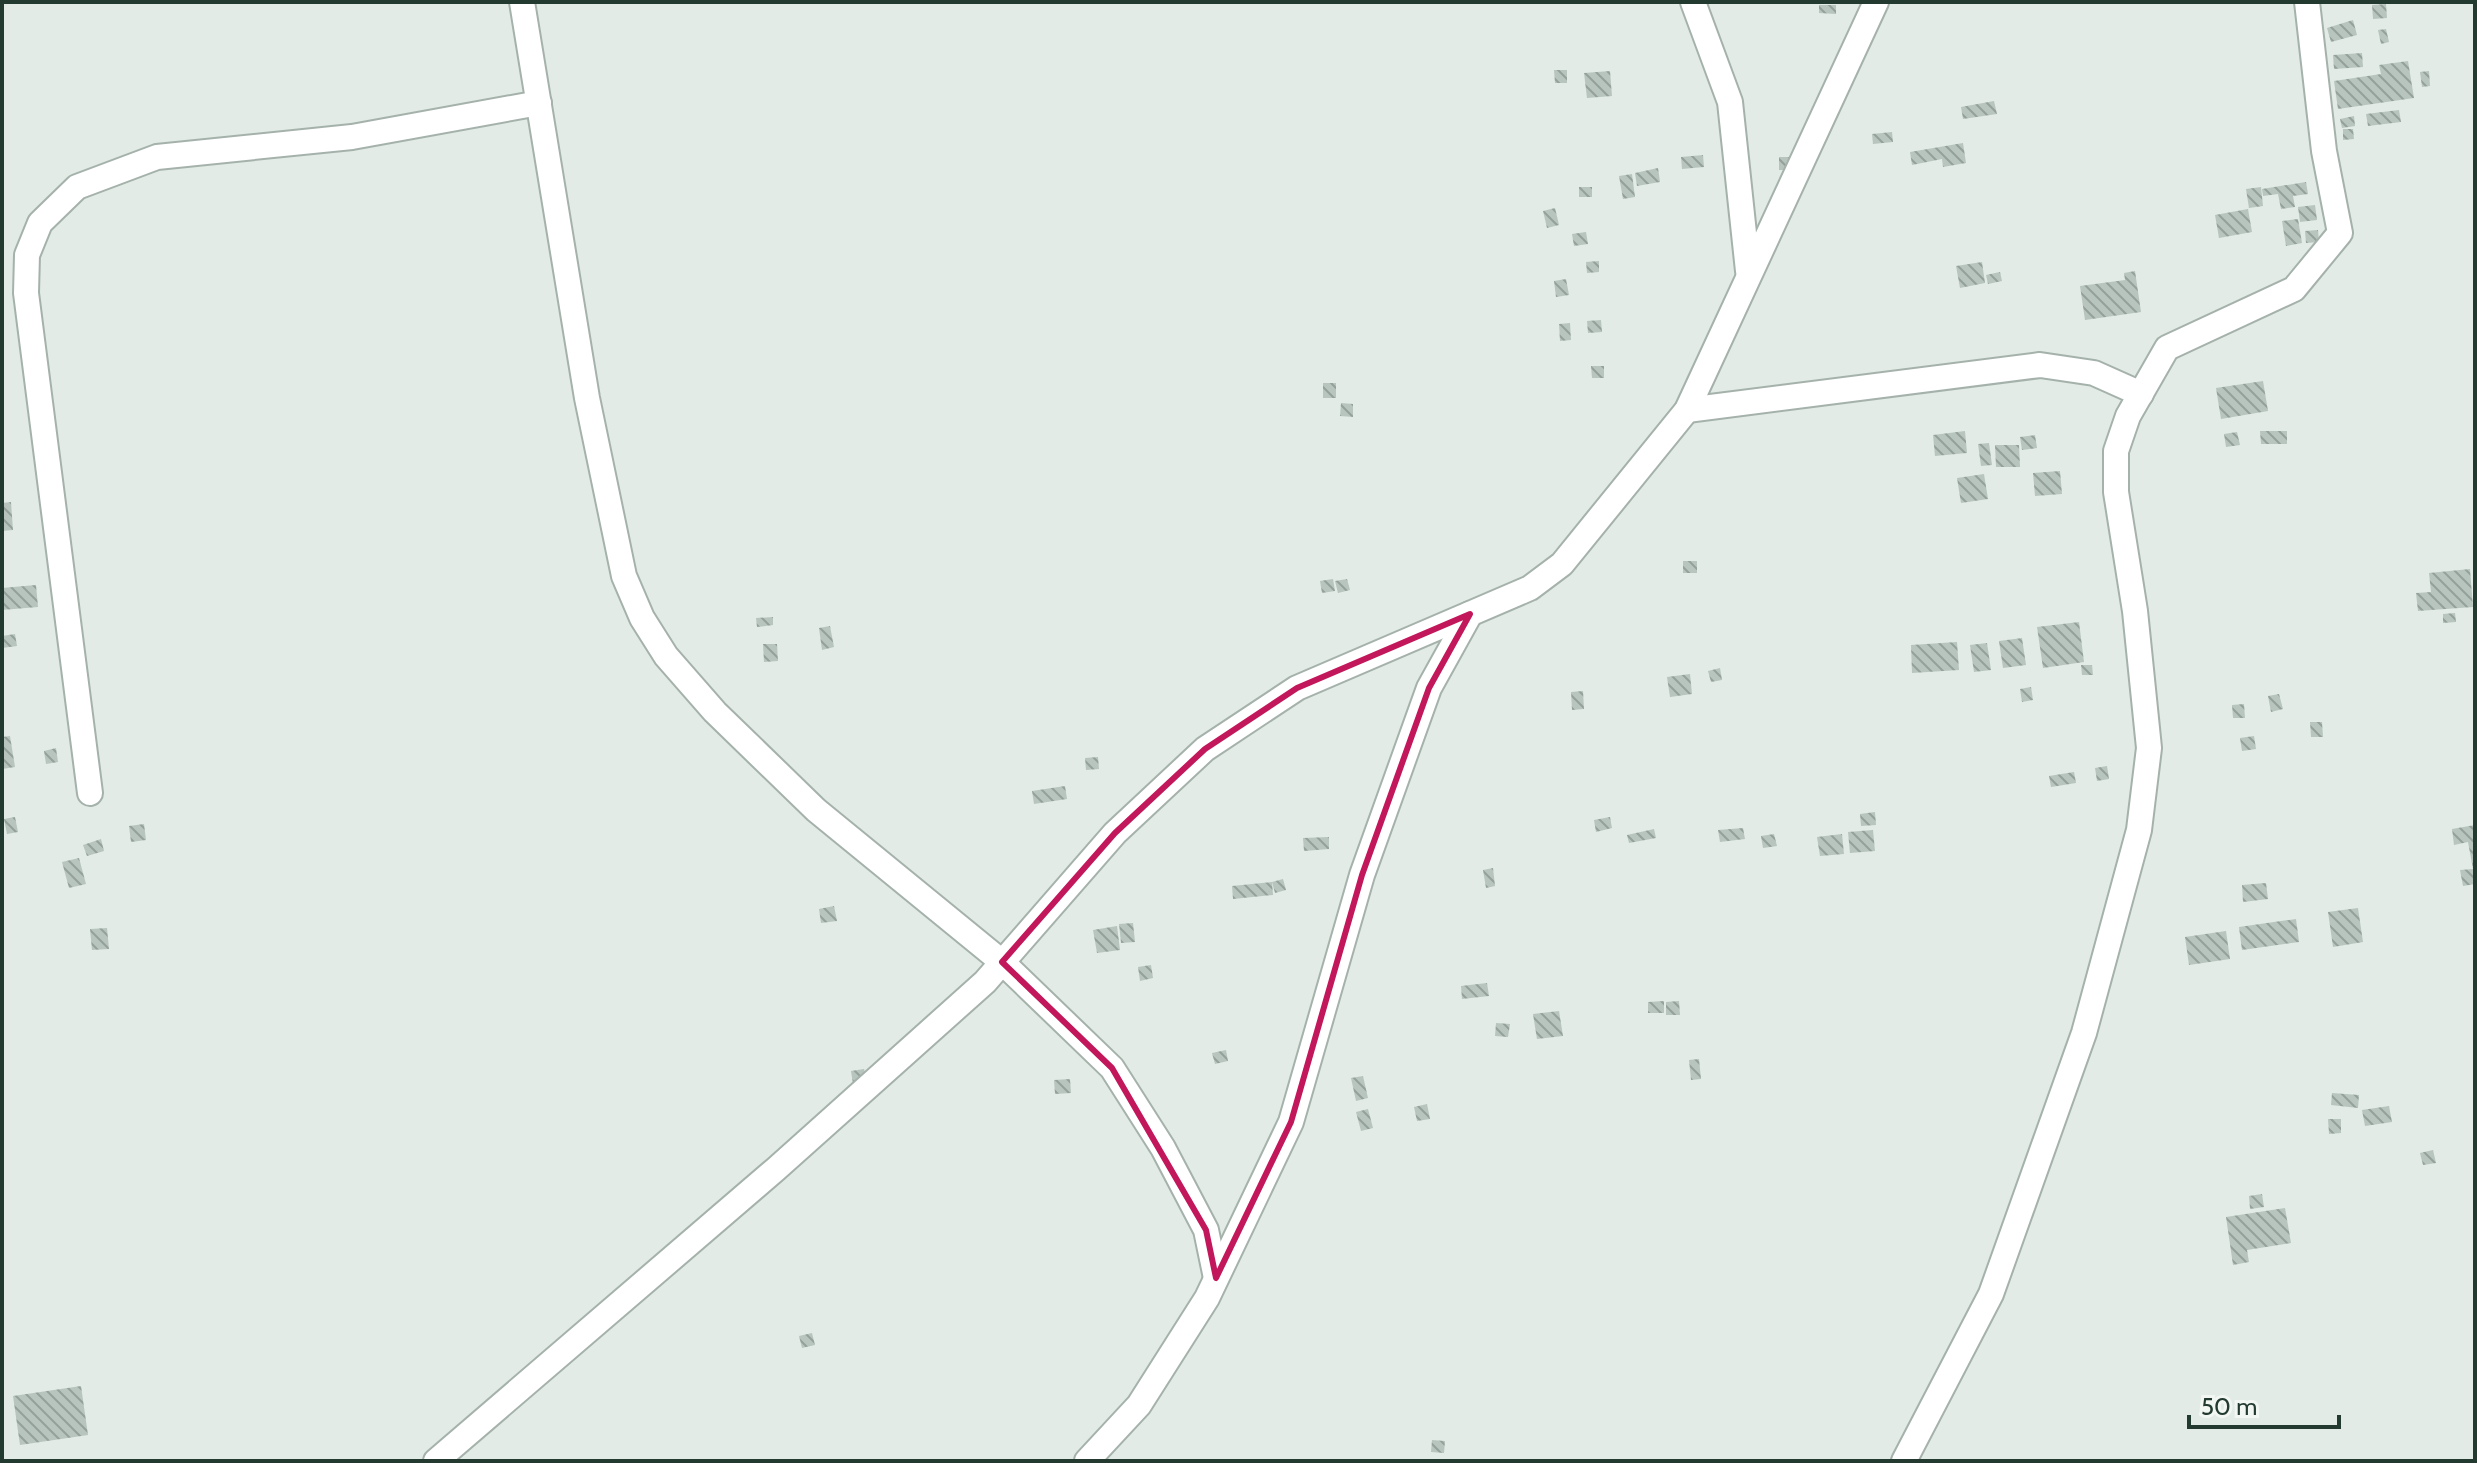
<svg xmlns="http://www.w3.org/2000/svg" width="2477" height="1463" font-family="Cabin,sans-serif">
<defs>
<pattern id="building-back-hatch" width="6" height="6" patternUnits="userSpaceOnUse" patternTransform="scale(2)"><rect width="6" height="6" fill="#b7c5be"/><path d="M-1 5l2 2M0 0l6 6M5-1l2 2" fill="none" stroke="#94a19b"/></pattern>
</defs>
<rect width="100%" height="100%" fill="#e2ebe5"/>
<!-- building -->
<g fill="url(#building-back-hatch)">
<path d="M2386,4l1,14 -14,1 -1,-14z"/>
<path d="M1819,5h17v9l-17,-1z"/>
<path d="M2353,20l4,15 -26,7 -4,-14z"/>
<path d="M2386,29l3,13 -8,2 -3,-14z"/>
<path d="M2362,53l1,14 -29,2 -1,-14z"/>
<path d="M2408,61l6,37 -76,11 -4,-28 47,-7 -2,-9z"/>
<path d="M1554,70h13v13h-12z"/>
<path d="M1610,71l2,25 -25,2 -3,-25z"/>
<path d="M2429,71l1,15 -8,1 -2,-15z"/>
<path d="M1994,101l3,13 -34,5 -2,-12z"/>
<path d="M2399,110l2,12 -33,4 -2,-12z"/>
<path d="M2354,116l1,10 -13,2 -2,-9z"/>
<path d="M2343,129h10l1,10 -11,1z"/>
<path d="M1892,132l1,10 -20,2 -1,-10z"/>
<path d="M1963,143l3,20 -23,4 -1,-8 -30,6 -2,-13z"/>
<path d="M1703,155l1,12 -22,2 -1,-12z"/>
<rect x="1779" y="157" width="13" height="13"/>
<path d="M1658,168l2,14 -23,4 -2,-13z"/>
<path d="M1632,174l3,23 -12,2 -4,-23z"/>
<path d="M2306,182l2,12 -15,2 2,11 -14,2 -3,-15 -15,2 -1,-7z"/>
<rect x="1579" y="187" width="13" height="10"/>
<path d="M2261,187l2,19 -14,2 -3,-19z"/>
<path d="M2315,205l2,15 -17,2 -2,-15z"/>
<path d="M1555,208l4,17 -12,3 -4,-17z"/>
<path d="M2248,209l4,23 -33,6 -4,-23z"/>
<path d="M2298,219l4,24 -16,3 -4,-25z"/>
<path d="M2318,230l1,12 -13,1 -1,-12z"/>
<path d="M1586,232l2,12 -14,2 -2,-12z"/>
<path d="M1599,261v11l-12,1 -1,-11z"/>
<path d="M1982,262l3,21 -25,5 -4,-22z"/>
<path d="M2135,271l6,41 -56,8 -5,-34 45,-6 -1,-7z"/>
<path d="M2000,272l2,9 -14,3 -2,-9z"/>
<path d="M1566,279l3,16 -13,2 -2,-16z"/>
<path d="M1601,320l1,12 -14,1 -1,-12z"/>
<path d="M1570,323l1,17 -11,1 -1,-17z"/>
<path d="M1591,366h13v12h-12z"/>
<path d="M2263,381l5,30 -47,8 -5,-31z"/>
<rect x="1323" y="383" width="13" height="15"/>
<path d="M1341,403l12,1v13l-13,-1z"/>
<path d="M1965,431l2,22 -32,3 -2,-21z"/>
<path d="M2260,431h27v13h-26z"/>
<path d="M2237,432l3,13 -14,2 -2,-13z"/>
<path d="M2035,435l2,13 -15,2 -2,-13z"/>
<path d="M1989,443l3,22 -11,1 -3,-22z"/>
<path d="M1995,445h24l1,22h-24z"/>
<path d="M2060,471l2,23 -27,2 -2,-23z"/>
<path d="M1984,474l4,25 -27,4 -4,-25z"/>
<path d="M11,502l2,28 -11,1v-28z"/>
<rect x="1683" y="561" width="14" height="12"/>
<path d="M2470,569l3,38 -55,4 -2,-18 15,-1 -2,-19z"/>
<path d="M1333,579l2,12 -13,2 -2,-12z"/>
<path d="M1347,579l3,11 -12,3 -3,-12z"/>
<path d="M36,585l2,22 -36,3v-22z"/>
<path d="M2455,613l1,9 -13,1v-9z"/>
<path d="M773,617v8l-16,2 -1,-9z"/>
<path d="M2079,622l5,40 -41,6 -6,-41z"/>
<path d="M830,626l4,21 -12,3 -3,-22z"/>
<path d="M15,634l2,12 -15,2v-12z"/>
<path d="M2022,638l4,27 -23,3 -4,-27z"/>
<path d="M1957,642l2,28 -47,3 -1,-28z"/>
<path d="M1987,643l4,27 -17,2 -4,-27z"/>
<path d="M763,644h14l1,17 -14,1z"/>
<path d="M2081,665h11l1,10h-11z"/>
<path d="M1720,668l2,12 -11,2 -3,-11z"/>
<path d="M1690,674l2,20 -22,3 -3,-20z"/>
<path d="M2031,687l2,13 -11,2 -2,-13z"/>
<path d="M1583,691l1,18 -12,1 -1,-18z"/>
<path d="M2279,694l4,15 -12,3 -3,-16z"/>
<path d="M2244,704l1,14h-12l-1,-13z"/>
<path d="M2310,722h12l1,15h-12z"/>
<path d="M10,736l5,31 -13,2v-32z"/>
<path d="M2254,736l2,13 -14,2 -2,-13z"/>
<path d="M56,748l2,14 -12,2 -2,-13z"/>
<path d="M1098,757l1,12 -13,1 -1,-12z"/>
<path d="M2107,766l2,13 -12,2 -2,-13z"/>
<path d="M2074,772l2,11 -25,4 -2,-11z"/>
<path d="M1065,786l2,13 -33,5 -2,-13z"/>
<path d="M1875,812l1,13 -15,1 -1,-12z"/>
<path d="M15,817l3,15 -11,2 -3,-15z"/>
<path d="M1610,817l2,11 -16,4 -2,-12z"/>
<path d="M144,824l2,16 -15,2 -2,-16z"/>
<path d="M2475,825v59l-12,2 -3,-16 13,-1 -5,-27 -14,3 -2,-16z"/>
<path d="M1743,828l2,11 -25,3 -2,-12z"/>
<path d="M1654,829l2,9 -27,5 -2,-8z"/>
<path d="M1873,830l2,21 -25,2 -2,-21z"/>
<path d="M1774,834l3,12 -14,2 -2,-12z"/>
<path d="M1842,834l2,20 -24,2 -3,-19z"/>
<path d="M1329,837v12l-25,2 -1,-13z"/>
<path d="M101,839l3,12 -17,5 -4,-11z"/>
<path d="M79,858l7,26 -17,4 -7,-26z"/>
<path d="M1493,868l2,18 -9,2 -3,-18z"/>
<path d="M1283,879l3,11 -11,3 -3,-11z"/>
<path d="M1272,882l1,13 -40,4 -1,-13z"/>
<path d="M2266,883l2,16 -25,3 -1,-17z"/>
<path d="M834,906l3,15 -16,2 -2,-14z"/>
<path d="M2358,908l5,34 -30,5 -5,-35z"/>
<path d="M2296,919l3,23 -57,8 -3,-23z"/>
<path d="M1133,923l2,19 -14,1 -2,-19z"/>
<path d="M1117,926l3,24 -23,3 -4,-23z"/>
<path d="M107,928l2,21 -17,1 -2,-21z"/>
<path d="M2226,931l4,28 -41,6 -4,-28z"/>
<path d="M1151,965l2,13 -13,3 -2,-14z"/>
<path d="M1487,983l2,13 -27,3 -1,-13z"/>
<path d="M1664,1001v12h-16v-11z"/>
<path d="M1679,1001l1,14h-14v-13z"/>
<path d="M1559,1011l4,25 -26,3 -4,-25z"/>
<path d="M1496,1023l14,1 -2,13 -13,-1z"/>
<path d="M1226,1050l2,11 -13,3 -3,-11z"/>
<path d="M1699,1059l2,20 -10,1 -2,-20z"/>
<path d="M864,1069l3,13 -14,2 -2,-13z"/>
<path d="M1363,1076l5,22 -12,3 -5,-23z"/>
<path d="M1070,1079l1,14 -16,1 -1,-14z"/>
<path d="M2332,1093l27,2 -1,13 -27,-3z"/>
<path d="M1427,1104l3,15 -13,2 -3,-14z"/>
<path d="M2389,1106l3,16 -27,4 -3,-16z"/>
<path d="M1368,1109l5,19 -12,3 -5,-19z"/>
<path d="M2328,1119h13v14l-12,1z"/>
<path d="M2433,1150l3,13 -13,2 -3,-12z"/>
<path d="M2262,1194l2,13 -14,2 -1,-13z"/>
<path d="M2285,1208l6,35 -44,7 2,12 -16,3 -7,-48z"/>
<path d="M812,1333l3,12 -13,3 -3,-12z"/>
<path d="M81,1386l7,49 -68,10 -7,-49z"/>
<path d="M1432,1440l13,1 -1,12 -13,-1z"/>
</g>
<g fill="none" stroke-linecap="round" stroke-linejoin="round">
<defs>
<g id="minor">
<path d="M522,2l65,396 37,178 18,42 24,38 49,56 101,98 186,152 110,106 51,80 43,82 10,48"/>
<path d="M1693,2l37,100 18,169"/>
<path d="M1687,410l353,-45 54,8 47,21"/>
<path d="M90,793l-64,-500 1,-38 13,-32 37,-36 80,-30 195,-20 187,-34"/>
<path d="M436,1461l340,-292 209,-187 130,-149 90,-84 92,-61 233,-100 32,-24 125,-154 189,-408"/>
<path d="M1087,1461l52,-56 68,-107 84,-176 71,-247 67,-187 41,-74"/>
<path d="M1904,1461l87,-167 93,-261 55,-203 10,-82 -14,-137 -19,-119v-41l12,-35 39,-68 127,-59 46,-56 -16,-82 -17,-149"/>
</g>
</defs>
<!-- minor casing -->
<use href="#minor" stroke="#a5b2ab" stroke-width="28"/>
<!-- minor -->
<use href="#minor" stroke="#fff" stroke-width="24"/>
</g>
<!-- marked area -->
<path fill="none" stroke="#c2185b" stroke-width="6" stroke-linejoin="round" d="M1470,614l-41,74 -67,187 -71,247 -75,156 -10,-48 -94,-162 -110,-106 113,-129 90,-84 92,-61z"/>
<!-- border -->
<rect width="2477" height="1463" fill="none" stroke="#233a30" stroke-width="8"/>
<!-- scale -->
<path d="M2189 1415v12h150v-12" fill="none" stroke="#233a30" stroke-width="4"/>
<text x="2201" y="1415" font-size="24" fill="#233a30" stroke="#f2f7f4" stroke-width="6" paint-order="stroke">50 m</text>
</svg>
